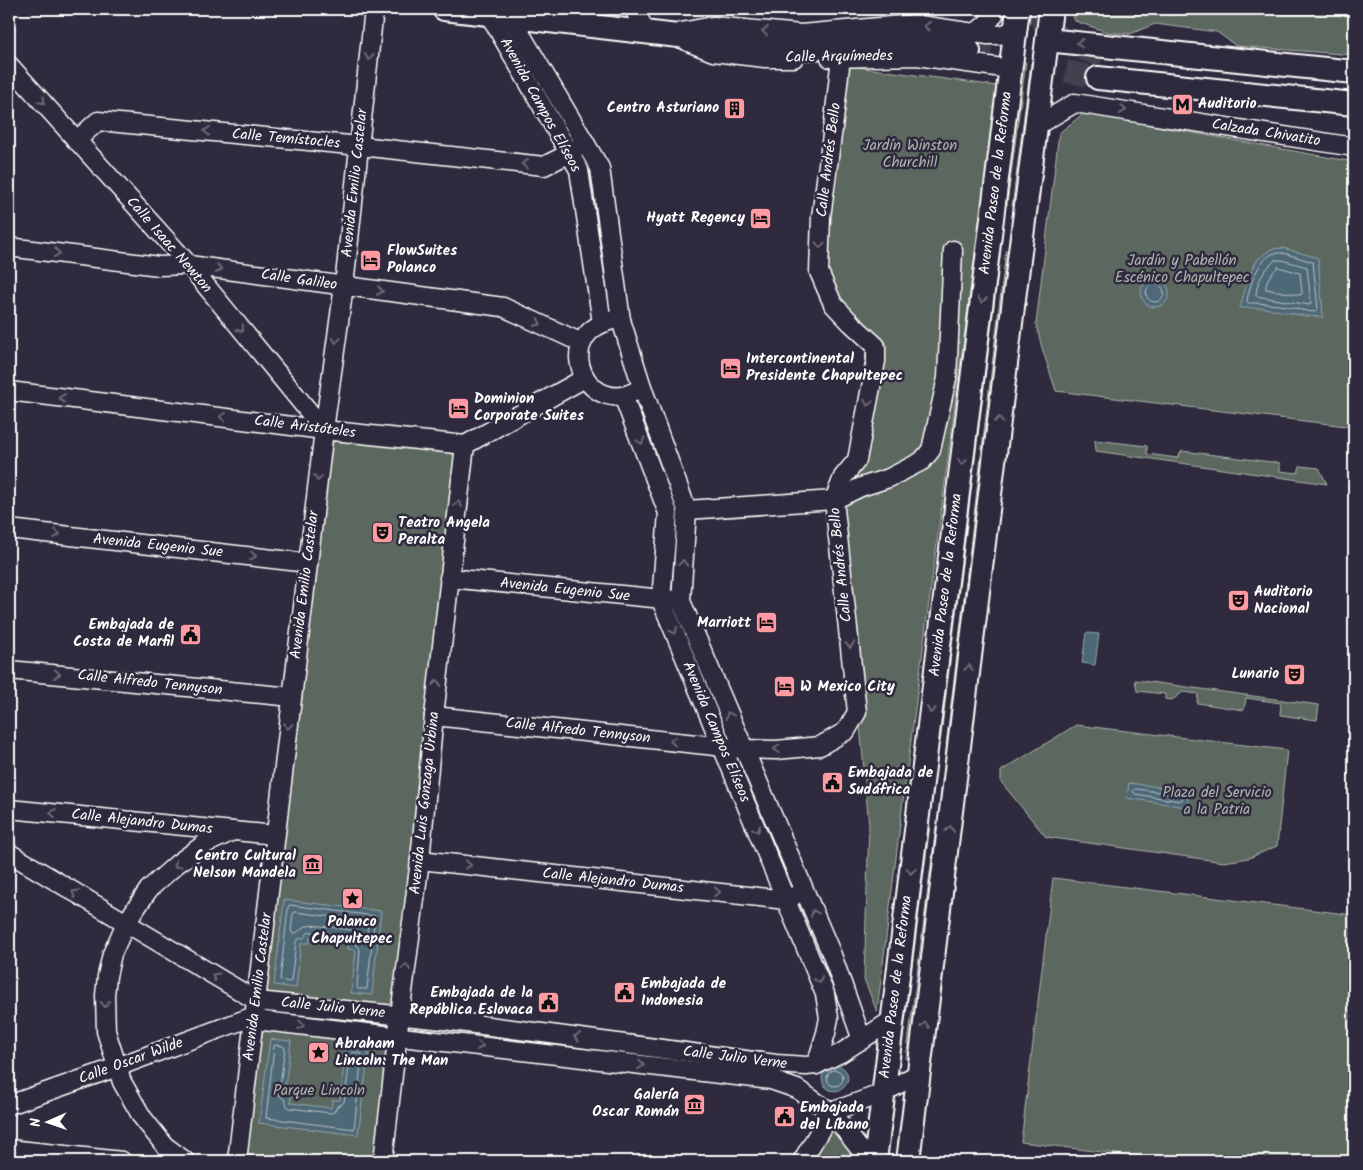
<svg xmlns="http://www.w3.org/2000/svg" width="1363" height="1170" font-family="Kalam,sans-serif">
<rect width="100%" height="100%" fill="#2f2a3d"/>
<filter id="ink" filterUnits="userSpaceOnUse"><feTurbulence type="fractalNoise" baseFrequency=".02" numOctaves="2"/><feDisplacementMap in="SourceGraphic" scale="10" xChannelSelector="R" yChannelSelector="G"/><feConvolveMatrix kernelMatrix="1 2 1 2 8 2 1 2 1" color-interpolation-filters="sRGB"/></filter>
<g filter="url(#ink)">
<!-- green -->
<g fill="#5c685e" stroke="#aeb4ae">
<path d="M1070,9h284v46l-118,-9 -19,-14 -62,-8 -25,10 -23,-2 -32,-11z"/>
<path d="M1019,61l7,1 -19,143 -6,-1z"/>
<path d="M1031,63l6,1 -19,142h-6z"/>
<path d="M842,65l155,21 -94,715 -26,211 -13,-33 5,-153 -31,-348 15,-20 14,-114 -47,-71z"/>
<path d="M1084,113l270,49v265l-298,-36 -14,-43 -6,-24 23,-191z"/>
<path d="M996,249h5l-61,495 -6,-1z"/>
<path d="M1006,250l6,1 -60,494h-6z"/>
<path d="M339,438l112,14 7,9 -81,700h-133l85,-715z"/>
<path d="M1095,440l52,6v8l30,4 5,-7 98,12v8l18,2 2,-7 19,2 8,16 -231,-33z"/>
<path d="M1135,680l184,25 -2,15 -37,-5 1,-12 -35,-5 -2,12 -47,-7 1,-9 -15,-2 -11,8 -7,-1v-5l-28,-3z"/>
<path d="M1076,725l211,25 -10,96 -28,12 -25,4 -178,-25 -45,-55v-11z"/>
<path d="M924,825h6l-30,237 -6,4z"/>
<path d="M936,826l6,1 -29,228 -7,4z"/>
<path d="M1053,878l301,37v246h-179l-154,-19z"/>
<path d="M834,1123l24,30 -1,8h-43z"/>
</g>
<!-- water -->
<g fill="#4e6876" stroke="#95a4ad">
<path d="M1283,248l35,10 5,59 -18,-1 -40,-8h-25l8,-30 10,-19 13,-10z"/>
<circle cx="1155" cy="293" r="14"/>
<path d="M1086,633l13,1 -4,31 -13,-2z"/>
<path d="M1129,783l60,8 -2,16 -60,-9z"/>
<path d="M284,900l97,11 -9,84 -21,-2 5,-43 -8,-1 1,-8 -39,-4 -1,6h-8l-5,45 -22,-3z"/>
<path d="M270,1039l21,2 -7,53 7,1 -1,8 41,5 2,-8h7l6,-53 23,2 -11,86 -99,-12z"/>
<circle cx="835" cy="1078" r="13"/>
</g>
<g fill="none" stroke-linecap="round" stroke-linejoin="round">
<!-- shore -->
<g stroke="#b8c3c8" stroke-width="1">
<path d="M1283,253l30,9 5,47 -2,3c-10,0 -20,-4 -31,-6 -12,-2 -24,-3 -36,-3l-2,-1c1,-14 12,-45 28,-49 2,0 5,0 8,0z"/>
<path d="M1275,260h7l25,7 4,36 -1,2 -54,-9c0,-14 9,-27 19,-36z"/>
<path d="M1278,267l22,6 2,20 -1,2 -35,-6c-1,-8 6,-17 12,-22z"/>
<circle cx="1155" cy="293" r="9"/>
<path d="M1136,789l45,6 2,4 -3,2 -45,-7 -2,-3z"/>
<path d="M290,905l85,11 -8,73h-9l-1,-2 3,-37 -1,-3 -4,-3 -3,-6 -3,-2 -38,-4c-5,0 -4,4 -8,6 -4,1 -5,0 -7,4l-5,39 -2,1 -9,-2 8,-72z"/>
<path d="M295,912l72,9 1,2 -2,18 -3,1 -7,-9 -5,-3c-9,-1 -37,-6 -44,-4 -6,2 -7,6 -14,8l-2,-3 2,-17z"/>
<path d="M275,1045l8,1 2,2 -6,45 2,4 4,3 2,6 3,2 40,5 4,-1 3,-6 5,-2 2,-2 7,-48 2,-2 9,2 -8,75 -88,-11 8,-71z"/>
<circle cx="835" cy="1078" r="8"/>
</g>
<!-- major-tunnel -->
<g stroke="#443f50" stroke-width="22" stroke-dasharray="22 11" stroke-linecap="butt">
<path d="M1031,9l20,21 27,18 28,10"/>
<path d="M969,51l129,27"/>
</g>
<defs>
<g id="minor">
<path d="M486,9l93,161 23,153"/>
<path d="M506,9l94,159 21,152"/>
<path d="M634,9l12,23"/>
<path d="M681,32l32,-6 88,8 112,-10 75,11c14,0 15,1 27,-7"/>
<path d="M975,33c9,-7 18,-13 21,-24"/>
<path d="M688,42l25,10 52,6h29"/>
<path d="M830,58l87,-2 93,13"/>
<path d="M9,65l180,200 135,165"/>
<path d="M1036,126l39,-23 279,44"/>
<path d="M76,141l22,-20 262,25 184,20 26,-13 15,-11"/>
<path d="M9,247l150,19 30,-1 314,42 79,36"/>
<path d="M613,320h8l21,67c-51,38 -96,-51 -29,-67z"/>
<path d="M642,387l45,123 -6,91 151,354 30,85"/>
<path d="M9,391l315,39 141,15 120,-67"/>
<path d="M623,396l45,117 -7,87 164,394 4,24 -3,15 -10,32"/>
<path d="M687,510l147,-10 27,-13 28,-9 33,-17 9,-11 16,-72 6,-128"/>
<path d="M9,529l299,34"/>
<path d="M449,578l224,22"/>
<path d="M9,670l283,27"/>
<path d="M434,716l309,33 33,1 44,-4 26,-15 11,-19 -23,-212 9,-23 14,-17 19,-99v-15l-25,-23 -18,-19 -14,-32 2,-55 13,-97 7,-63"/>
<path d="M9,809l266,26"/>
<path d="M9,853l248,148 187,19 332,44 30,2 10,-1 25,-12 51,-33"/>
<path d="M420,860l366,40 8,-4"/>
<path d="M254,1016l10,5 507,59 26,9 34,23 38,49"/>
<path d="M9,1105l108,-38 137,-51"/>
<path d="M831,1112l52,-19 36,-20"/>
<path d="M9,1149l113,12"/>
<path d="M185,1161l-20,-15 -23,-29 -20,-35 -16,-51 -1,-36 2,-19 5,-22 14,-31 23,-34 28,-25 26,-19 30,-14"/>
<path d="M237,1161l87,-731 20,-144 30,-277"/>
<path d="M383,1161l17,-146 20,-155 14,-144 31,-271"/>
<path d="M802,1161l29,-49"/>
</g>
<g id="major">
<path d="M444,9l347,40 130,-7 48,9"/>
<path d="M1047,40l307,32"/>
<path d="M1098,78l256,26"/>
<path d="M875,1161l143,-1152"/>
<path d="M908,1161l105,-854 38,-298"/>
</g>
</defs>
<!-- minor casing -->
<use href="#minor" stroke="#fff" stroke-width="21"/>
<!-- major casing -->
<use href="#major" stroke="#fff" stroke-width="26"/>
<!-- minor -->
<use href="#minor" stroke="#2f2a3d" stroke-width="18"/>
<!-- major -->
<use href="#major" stroke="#2f2a3d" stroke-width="22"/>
</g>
<!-- one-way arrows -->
<defs><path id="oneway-chevron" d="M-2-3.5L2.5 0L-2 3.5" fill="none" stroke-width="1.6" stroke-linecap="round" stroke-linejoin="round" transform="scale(1.25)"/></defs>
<g stroke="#6d6a77">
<use href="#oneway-chevron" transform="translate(927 26) rotate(-171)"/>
<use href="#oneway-chevron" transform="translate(765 31) rotate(-174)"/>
<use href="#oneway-chevron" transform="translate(1080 43) rotate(-174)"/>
<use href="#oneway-chevron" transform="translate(369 57) rotate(96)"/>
<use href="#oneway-chevron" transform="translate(42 101) rotate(48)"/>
<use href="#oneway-chevron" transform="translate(1123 110) rotate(9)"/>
<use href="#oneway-chevron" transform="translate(207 131) rotate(-175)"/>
<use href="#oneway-chevron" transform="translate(525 164) rotate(-174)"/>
<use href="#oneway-chevron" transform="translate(820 245) rotate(91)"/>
<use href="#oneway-chevron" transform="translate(57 253) rotate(7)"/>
<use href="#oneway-chevron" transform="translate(219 269) rotate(8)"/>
<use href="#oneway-chevron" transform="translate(380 291) rotate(8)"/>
<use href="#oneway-chevron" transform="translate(982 300) rotate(97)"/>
<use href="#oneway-chevron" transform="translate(538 323) rotate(25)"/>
<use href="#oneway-chevron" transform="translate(241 329) rotate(51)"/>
<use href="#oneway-chevron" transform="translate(336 340) rotate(98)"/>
<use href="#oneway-chevron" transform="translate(62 398) rotate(-173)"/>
<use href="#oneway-chevron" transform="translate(868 403) rotate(100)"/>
<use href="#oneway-chevron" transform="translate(223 417) rotate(-173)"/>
<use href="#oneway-chevron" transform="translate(999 420) rotate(-83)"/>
<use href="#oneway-chevron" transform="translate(641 441) rotate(69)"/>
<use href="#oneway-chevron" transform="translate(962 462) rotate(97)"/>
<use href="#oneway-chevron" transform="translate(318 478) rotate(97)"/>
<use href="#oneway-chevron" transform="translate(458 504) rotate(-83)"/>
<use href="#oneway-chevron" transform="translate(57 534) rotate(6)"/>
<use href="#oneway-chevron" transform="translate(253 556) rotate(6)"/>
<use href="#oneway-chevron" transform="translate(683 563) rotate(-86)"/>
<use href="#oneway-chevron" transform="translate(674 631) rotate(68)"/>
<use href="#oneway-chevron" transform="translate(850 645) rotate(84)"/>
<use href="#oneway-chevron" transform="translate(969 668) rotate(-83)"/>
<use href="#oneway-chevron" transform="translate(57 674) rotate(6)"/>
<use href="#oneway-chevron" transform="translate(437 683) rotate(-84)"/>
<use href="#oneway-chevron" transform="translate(931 710) rotate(97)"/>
<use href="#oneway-chevron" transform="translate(729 715) rotate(-113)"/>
<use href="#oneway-chevron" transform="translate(288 726) rotate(97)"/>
<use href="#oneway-chevron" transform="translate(673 741) rotate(-174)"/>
<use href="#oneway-chevron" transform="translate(777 749) rotate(178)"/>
<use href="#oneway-chevron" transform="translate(53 813) rotate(-174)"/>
<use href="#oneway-chevron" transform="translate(757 829) rotate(67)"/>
<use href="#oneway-chevron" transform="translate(950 829) rotate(-83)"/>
<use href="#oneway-chevron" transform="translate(177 865) rotate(140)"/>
<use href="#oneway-chevron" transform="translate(468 865) rotate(6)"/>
<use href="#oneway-chevron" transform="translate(911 871) rotate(97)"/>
<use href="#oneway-chevron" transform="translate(717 892) rotate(6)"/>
<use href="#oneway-chevron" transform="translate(75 893) rotate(-149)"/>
<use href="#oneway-chevron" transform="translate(814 913) rotate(-113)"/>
<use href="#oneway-chevron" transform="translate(406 967) rotate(-83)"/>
<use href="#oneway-chevron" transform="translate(215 976) rotate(-149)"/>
<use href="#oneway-chevron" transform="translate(819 980) rotate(67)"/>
<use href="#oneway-chevron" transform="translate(105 1004) rotate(88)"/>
<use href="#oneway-chevron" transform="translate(301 1025) rotate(7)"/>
<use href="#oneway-chevron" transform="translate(925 1025) rotate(-83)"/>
<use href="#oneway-chevron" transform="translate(577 1037) rotate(-172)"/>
<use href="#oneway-chevron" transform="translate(480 1046) rotate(7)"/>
<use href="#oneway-chevron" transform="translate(641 1065) rotate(7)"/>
</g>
</g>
<!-- icons -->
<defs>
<symbol id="metro-square" viewBox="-11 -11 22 22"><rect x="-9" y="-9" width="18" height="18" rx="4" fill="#ff9aa2" stroke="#2f2a3d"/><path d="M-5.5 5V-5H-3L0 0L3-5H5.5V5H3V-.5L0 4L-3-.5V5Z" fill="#111"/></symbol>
<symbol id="building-square" viewBox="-11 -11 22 22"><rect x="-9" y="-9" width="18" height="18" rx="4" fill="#ff9aa2" stroke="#2f2a3d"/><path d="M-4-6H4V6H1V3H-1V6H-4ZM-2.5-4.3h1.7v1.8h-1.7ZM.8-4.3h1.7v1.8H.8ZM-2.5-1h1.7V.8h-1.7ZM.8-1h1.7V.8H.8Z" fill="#111"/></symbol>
<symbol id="hotel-square" viewBox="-11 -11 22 22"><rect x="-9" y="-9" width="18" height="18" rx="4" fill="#ff9aa2" stroke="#2f2a3d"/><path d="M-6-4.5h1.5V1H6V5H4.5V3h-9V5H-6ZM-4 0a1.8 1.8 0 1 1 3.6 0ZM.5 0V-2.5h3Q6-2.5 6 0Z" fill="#111"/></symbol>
<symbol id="theatre-square" viewBox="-11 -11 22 22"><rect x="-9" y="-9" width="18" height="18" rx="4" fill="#ff9aa2" stroke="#2f2a3d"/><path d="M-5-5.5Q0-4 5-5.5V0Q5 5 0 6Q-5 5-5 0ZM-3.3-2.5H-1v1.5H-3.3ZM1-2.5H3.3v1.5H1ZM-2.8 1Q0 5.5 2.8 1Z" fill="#111"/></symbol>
<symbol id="civic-square" viewBox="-11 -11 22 22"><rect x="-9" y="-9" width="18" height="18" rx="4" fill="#ff9aa2" stroke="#2f2a3d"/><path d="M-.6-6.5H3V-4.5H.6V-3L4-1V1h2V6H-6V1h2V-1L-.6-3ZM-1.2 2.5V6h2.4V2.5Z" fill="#111"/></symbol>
<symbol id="museum-square" viewBox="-11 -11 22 22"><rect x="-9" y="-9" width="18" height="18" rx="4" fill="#ff9aa2" stroke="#2f2a3d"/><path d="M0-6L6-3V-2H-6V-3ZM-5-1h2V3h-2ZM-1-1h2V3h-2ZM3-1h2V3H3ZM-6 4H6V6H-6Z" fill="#111"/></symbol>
<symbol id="sight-square" viewBox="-11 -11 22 22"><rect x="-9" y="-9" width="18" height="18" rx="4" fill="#ff9aa2" stroke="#2f2a3d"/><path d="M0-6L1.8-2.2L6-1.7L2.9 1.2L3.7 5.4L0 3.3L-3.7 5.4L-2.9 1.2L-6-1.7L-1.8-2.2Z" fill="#111"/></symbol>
</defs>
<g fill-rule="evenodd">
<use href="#metro-square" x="1170" y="92" width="25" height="25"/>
<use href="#building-square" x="722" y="96" width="25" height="25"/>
<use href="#hotel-square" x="748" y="206" width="25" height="25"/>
<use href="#hotel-square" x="358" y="248" width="25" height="25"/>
<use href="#hotel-square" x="718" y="356" width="25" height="25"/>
<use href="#hotel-square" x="446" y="396" width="25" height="25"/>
<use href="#theatre-square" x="370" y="520" width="25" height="25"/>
<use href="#theatre-square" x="1226" y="588" width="25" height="25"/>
<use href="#hotel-square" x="754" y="610" width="25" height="25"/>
<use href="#civic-square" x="178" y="622" width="25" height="25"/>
<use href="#theatre-square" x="1282" y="662" width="25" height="25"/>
<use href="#hotel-square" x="772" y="674" width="25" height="25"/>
<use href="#civic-square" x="820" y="770" width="25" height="25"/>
<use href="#museum-square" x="300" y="852" width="25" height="25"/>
<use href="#sight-square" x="340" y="886" width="25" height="25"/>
<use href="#civic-square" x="612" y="980" width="25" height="25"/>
<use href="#civic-square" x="536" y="990" width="25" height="25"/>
<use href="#sight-square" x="306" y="1040" width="25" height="25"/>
<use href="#museum-square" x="682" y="1092" width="25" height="25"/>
<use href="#civic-square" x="772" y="1104" width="25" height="25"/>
</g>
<g text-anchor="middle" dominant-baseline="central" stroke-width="5" stroke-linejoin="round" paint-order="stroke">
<!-- street labels -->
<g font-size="15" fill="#fff" stroke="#2f2a3d">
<text transform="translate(839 57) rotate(-1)">Calle Arquímedes</text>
<text transform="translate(540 105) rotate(61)">Avenida Campos Elíseos</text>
<text transform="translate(1266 133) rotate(9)">Calzada Chivatito</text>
<text transform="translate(286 139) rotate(5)">Calle Temístocles</text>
<text transform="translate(829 160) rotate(-83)">Calle Andrés Bello</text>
<text transform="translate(355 183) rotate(-84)">Avenida Emilio Castelar</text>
<text transform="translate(996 183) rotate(-83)">Avenida Paseo de la Reforma</text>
<text transform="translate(169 245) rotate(49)">Calle Isaac Newton</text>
<text transform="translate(299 280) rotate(8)">Calle Galileo</text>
<text transform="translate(305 427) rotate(7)">Calle Aristóteles</text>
<text transform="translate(158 546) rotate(6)">Avenida Eugenio Sue</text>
<text transform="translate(841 565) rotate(-96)">Calle Andrés Bello</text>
<text transform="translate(305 585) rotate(-83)">Avenida Emilio Castelar</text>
<text transform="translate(946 585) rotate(-83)">Avenida Paseo de la Reforma</text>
<text transform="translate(565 590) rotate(6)">Avenida Eugenio Sue</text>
<text transform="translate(150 683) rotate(6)">Calle Alfredo Tennyson</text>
<text transform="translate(578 731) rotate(6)">Calle Alfredo Tennyson</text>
<text transform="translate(716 732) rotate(67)">Avenida Campos Elíseos</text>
<text transform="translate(425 803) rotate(-84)">Avenida Luis Gonzaga Urbina</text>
<text transform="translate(142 822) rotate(6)">Calle Alejandro Dumas</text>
<text transform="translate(613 881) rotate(6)">Calle Alejandro Dumas</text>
<text transform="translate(258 987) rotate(-83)">Avenida Emilio Castelar</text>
<text transform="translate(896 987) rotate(-83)">Avenida Paseo de la Reforma</text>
<text transform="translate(333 1008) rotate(6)">Calle Julio Verne</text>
<text transform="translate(735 1058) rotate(7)">Calle Julio Verne</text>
<text transform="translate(131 1061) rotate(-20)">Calle Oscar Wilde</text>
</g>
<!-- poi labels -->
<g font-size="15" font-weight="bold" fill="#fff" stroke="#2f2a3d" text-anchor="start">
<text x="1198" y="104">Auditorio</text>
<text x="719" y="108" text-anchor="end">Centro Asturiano</text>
<text x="745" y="218" text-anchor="end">Hyatt Regency</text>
<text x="387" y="251">FlowSuites<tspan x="387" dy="17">Polanco</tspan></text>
<text x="746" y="359">Intercontinental<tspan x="746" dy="17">Presidente Chapultepec</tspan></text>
<text x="474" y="399">Dominion<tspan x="474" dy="17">Corporate Suites</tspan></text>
<text x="398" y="523">Teatro Angela<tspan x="398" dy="17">Peralta</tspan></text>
<text x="1254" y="592">Auditorio<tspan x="1254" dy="17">Nacional</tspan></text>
<text x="751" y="623" text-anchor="end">Marriott</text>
<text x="174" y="625" text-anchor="end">Embajada de<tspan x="174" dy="17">Costa de Marfil</tspan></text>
<text x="1279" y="674" text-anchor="end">Lunario</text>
<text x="800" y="687">W Mexico City</text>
<text x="848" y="773">Embajada de<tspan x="848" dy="17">Sudáfrica</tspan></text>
<text x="296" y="856" text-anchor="end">Centro Cultural<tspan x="296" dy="17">Nelson Mandela</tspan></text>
<text x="352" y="922" text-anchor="middle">Polanco<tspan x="352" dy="17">Chapultepec</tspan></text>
<text x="641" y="984">Embajada de<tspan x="641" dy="17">Indonesia</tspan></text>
<text x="533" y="993" text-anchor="end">Embajada de la<tspan x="533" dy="17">República Eslovaca</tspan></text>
<text x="335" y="1044">Abraham<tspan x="335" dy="17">Lincoln: The Man</tspan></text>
<text x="679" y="1095" text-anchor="end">Galería<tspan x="679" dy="17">Oscar Román</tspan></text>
<text x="800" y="1108">Embajada<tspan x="800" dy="17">del Líbano</tspan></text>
</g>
<!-- park labels -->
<g font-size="15" fill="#aeb4ae" stroke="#2f2a3d">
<text x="910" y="146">Jardín Winston<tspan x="910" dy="17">Churchill</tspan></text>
<text x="1182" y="261">Jardín y Pabellón<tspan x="1182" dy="17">Escénico Chapultepec</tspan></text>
<text x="1217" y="793">Plaza del Servicio<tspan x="1217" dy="17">a la Patria</tspan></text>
<text x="319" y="1091">Parque Lincoln</text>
</g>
</g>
<!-- margin -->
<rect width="1363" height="1170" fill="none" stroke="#2f2a3d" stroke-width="30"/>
<rect x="15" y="15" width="1333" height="1140" fill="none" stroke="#fff" stroke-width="2" filter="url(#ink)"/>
<!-- north arrow -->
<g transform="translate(48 1122) rotate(268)" stroke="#2f2a3d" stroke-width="4" paint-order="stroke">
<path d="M0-4L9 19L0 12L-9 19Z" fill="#ffffff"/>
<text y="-8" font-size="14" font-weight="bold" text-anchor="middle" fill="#ffffff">N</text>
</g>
</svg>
